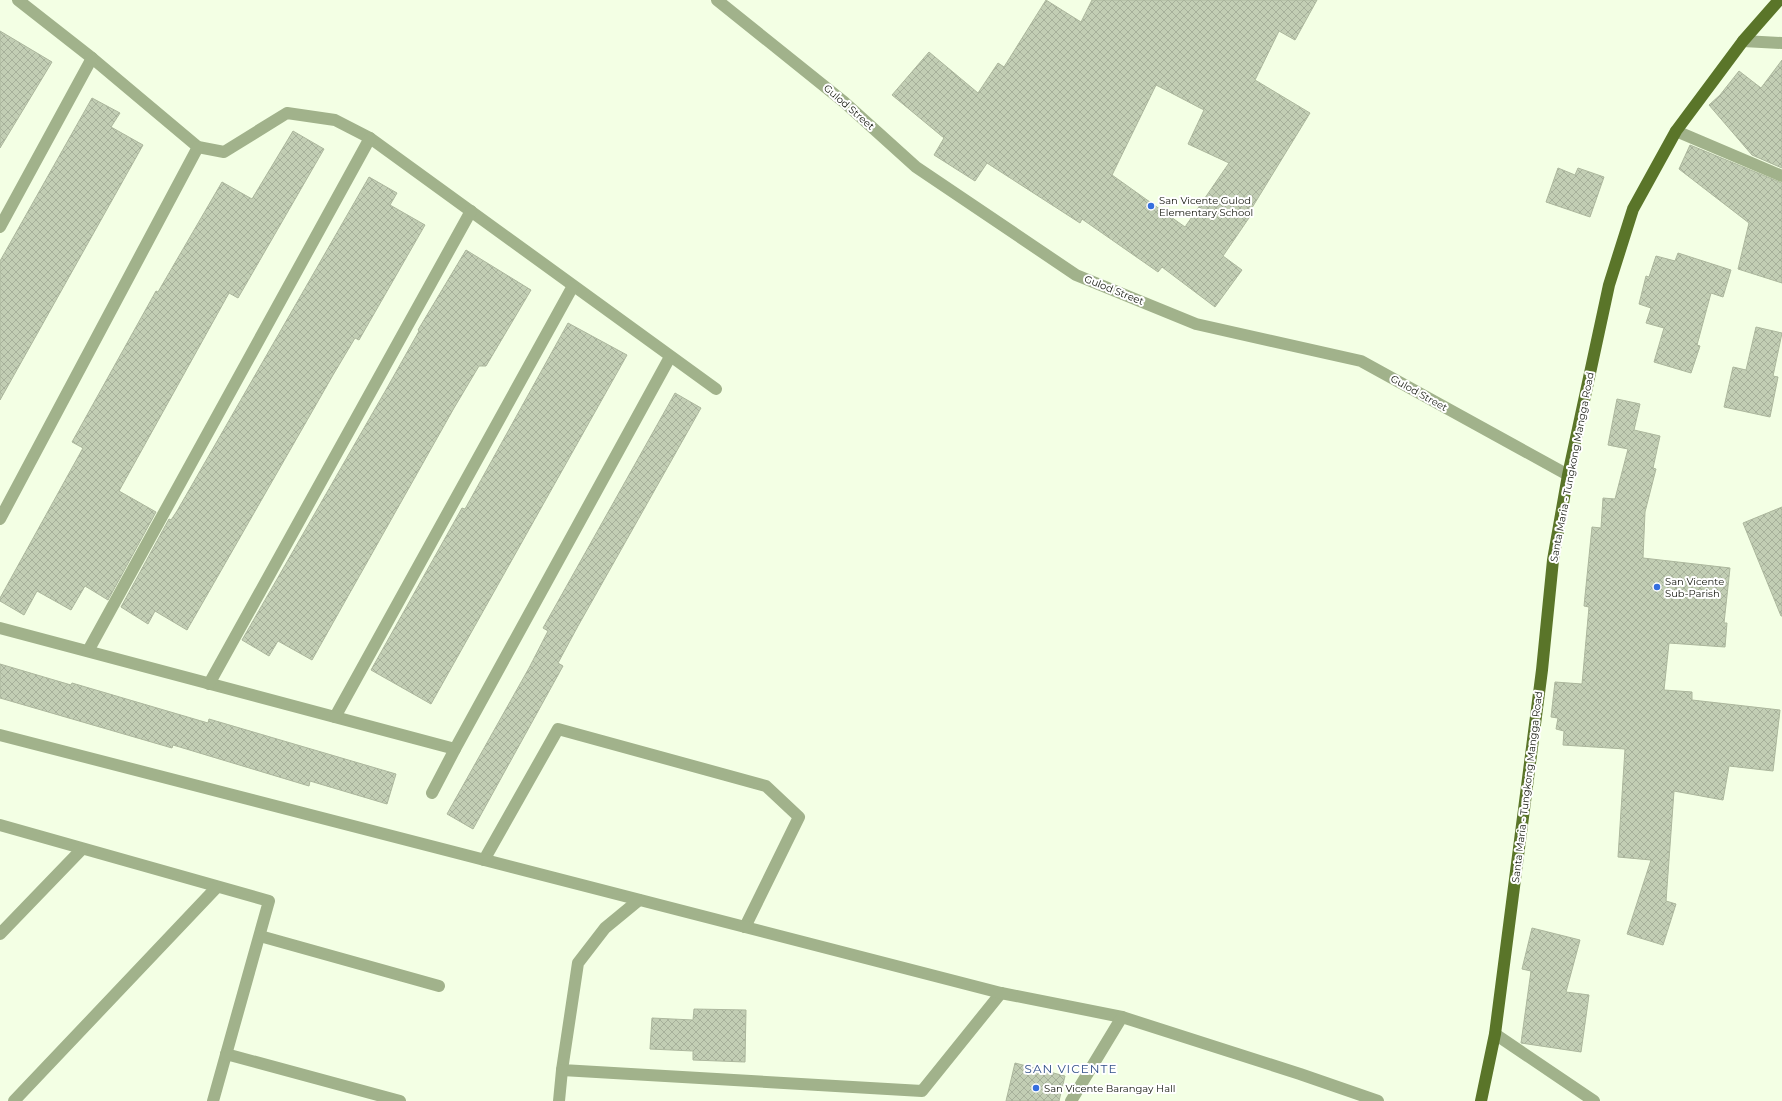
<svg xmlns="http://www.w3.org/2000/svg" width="1782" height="1101" font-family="Montserrat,sans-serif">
<defs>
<pattern id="building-cross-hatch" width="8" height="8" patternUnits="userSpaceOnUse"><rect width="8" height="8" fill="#c2ceb4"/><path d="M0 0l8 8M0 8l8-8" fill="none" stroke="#a6b09a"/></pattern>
</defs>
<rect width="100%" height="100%" fill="#f3ffe4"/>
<!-- building -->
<g fill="url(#building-cross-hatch)" stroke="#acb79d" fill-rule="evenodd">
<path d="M1046,0l35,22 11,-22h225l-22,40 -16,-9 -24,49 55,33 -60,98 3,1 -30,44 19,14 -27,37 -53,-40 -4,5 -76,-53 -2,4 -93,-60 -12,18 -41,-26 10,-17 -52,-43 37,-43 49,41 20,-30 6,4zM1156,85l48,25 -16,34 41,19 -44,64 -73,-52z"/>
<path d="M0,31l52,31 -52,86z"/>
<path d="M1782,60v108l-30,-13 -43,-50 11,-10 19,-24 22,17z"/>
<path d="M92,98l28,15 -9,14 32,18 -143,255v-139z"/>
<path d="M293,131l31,18 -86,149 -9,-5 -110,198 37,21 -48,88 -23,-14 -14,24 -34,-19 -13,24 -24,-14v-3l83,-150 -11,-6 84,-151 2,1 64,-110 30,17z"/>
<path d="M1690,145l92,38v100l-44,-14 11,-46 -70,-54z"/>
<path d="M1558,168l17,7 3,-7 26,9 -14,40 -44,-15z"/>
<path d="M369,177l28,16 -7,12 35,20 -66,115 -4,-2 -22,37 -146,255 -32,-19 -7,13 -27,-17 48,-88 2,1 6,-9z"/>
<path d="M466,250l65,40 -45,76h-7l-25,42 -142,252 -34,-19 -9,15 -27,-16 145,-252 32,-57 -1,-1z"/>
<path d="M1678,253l53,17 -8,27 -12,-4 -14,52 3,1 -9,27 -37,-11 10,-34 -18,-5 5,-15 -12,-4 7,-28 3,1 7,-21 19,5z"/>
<path d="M568,323l59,32 -196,349 -60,-34 91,-162 3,1z"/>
<path d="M1756,327l26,6 -9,43 5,1 -8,40 -46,-10 9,-40 13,3z"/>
<path d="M675,393l26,15 -123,218 -20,37 5,3 -90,163 -26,-15 82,-146 19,-37 -5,-3z"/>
<path d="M1617,399l23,5 -6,26 26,6 -7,32 3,1 -11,43 -2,46 87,10 -6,55h3l-2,24 -56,-4 -5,47 28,2v8l88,10 -7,61 -44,-5 -6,34 -49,-9 -8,110 10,3 -13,41 -36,-11 24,-74 -33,-3 7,-108 -62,-4 1,-14 -8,-2 2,-11 -7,-1 4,-35 27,2 7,-77 -5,-1 8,-79 9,1 2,-30 12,1 13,-50 -20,-4z"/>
<path d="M1782,507v109h-1l-38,-93z"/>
<path d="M0,664l71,21 1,-2 136,40 1,-4 187,55 -9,30 -77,-23 -1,5 -136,-41 -1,3 -172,-50z"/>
<path d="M1532,928l48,12 -14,52 23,3 -8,57 -60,-9 10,-72 -9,-2z"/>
<path d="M694,1009l52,1 -1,52 -52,-2v-9l-43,-2 2,-31 41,2z"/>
<path d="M1015,1063l50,13 -6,25h-53z"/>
</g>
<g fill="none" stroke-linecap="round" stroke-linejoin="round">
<!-- service -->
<g stroke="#a1b28b" stroke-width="12">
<path d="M484,860l74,-131 208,57 33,31 -54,110"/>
<path d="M639,900l-34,28 -27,35 -16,107 360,21 79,-98"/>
<path d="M559,1101l3,-31"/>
</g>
<!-- minor -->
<g stroke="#a1b28b" stroke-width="12">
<path d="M18,0l74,58 106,89 26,5 63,-39 48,7 35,18 346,251"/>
<path d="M717,0l127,102 72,65 160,108 120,49 165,37 207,114"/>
<path d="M1743,41l39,2"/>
<path d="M1676,131l106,45"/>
<path d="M0,227l92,-169"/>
<path d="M0,519l198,-372"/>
<path d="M0,628l455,121"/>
<path d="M88,651l282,-513"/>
<path d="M209,684l262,-473"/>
<path d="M335,717l238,-431"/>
<path d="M0,735l1001,258 121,24 178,57 78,27"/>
<path d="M432,793l23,-44 215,-392"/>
<path d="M0,825l269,76 -56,200"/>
<path d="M0,934l82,-85"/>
<path d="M260,936l179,50"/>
<path d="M1495,1034l99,67"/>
<path d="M226,1054l174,47"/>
<path d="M14,1101l203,-214"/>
<path d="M1071,1101l51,-84"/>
</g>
<!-- primary -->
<path stroke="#5a7529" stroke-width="12" d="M1481,1101l14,-67 47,-364 11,-110 15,-85 41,-190 24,-76 43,-78 67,-90 36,-41"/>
</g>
<!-- markers -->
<g fill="#356fde" stroke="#fff" stroke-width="1.5">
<circle cx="1151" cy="206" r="4"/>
<circle cx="1657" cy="587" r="4"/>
<circle cx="1036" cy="1088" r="4"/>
</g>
<g text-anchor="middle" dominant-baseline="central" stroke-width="4" stroke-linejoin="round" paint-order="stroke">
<!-- street labels -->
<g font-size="10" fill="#12150c" stroke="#fff">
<text transform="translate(849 107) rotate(41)">Gulod Street</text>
<text transform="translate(1114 290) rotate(22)">Gulod Street</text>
<text transform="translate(1419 393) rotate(29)">Gulod Street</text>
<text transform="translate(1572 467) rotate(-79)">Santa Maria - Tungkong Mangga Road</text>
<text transform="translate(1527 787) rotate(-83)">Santa Maria - Tungkong Mangga Road</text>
</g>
<!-- poi labels -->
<g font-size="10" fill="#12150c" stroke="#fff" text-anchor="start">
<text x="1159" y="200">San Vicente Gulod<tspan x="1159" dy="12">Elementary School</tspan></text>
<text x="1665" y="581">San Vicente<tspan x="1665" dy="12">Sub-Parish</tspan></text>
<text x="1044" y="1088">San Vicente Barangay Hall</text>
</g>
<!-- quarter labels -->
<g font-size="12" letter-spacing="1" fill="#315088" stroke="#fff">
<text x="1071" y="1068">SAN VICENTE</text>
</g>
</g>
</svg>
